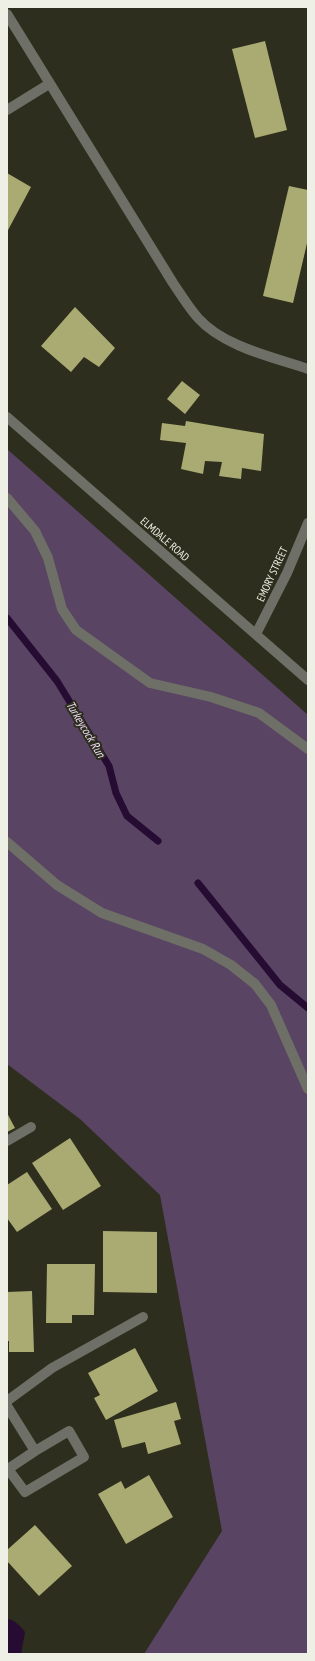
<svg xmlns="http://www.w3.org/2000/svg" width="315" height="1661" font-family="'PT Sans Narrow',sans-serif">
<rect width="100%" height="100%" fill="#2d2e1d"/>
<!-- green -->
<path fill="#594563" d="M7,449l301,266v939h-164l78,-123 -62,-336 -80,-76 -73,-55z"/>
<!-- water -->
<path fill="#260b32" d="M7,1619c8,1 13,7 18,13l-4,22h-14z"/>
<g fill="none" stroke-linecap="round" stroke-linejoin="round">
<!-- stream -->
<g stroke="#260b32" stroke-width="7">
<path d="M7,618l50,63 52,85 7,27 11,23 31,25"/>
<path d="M198,883l82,102 28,23"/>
</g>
</g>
<!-- building -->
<g fill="#aaab72">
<path d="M265,41l22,89 -32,8 -23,-89z"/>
<path d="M7,173l24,14 -24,45z"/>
<path d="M289,186l19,4v49l-15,64 -30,-7z"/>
<path d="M75,307l40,41 -16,19 -15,-10 -13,15 -30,-26z"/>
<path d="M182,381l18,14 -15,19 -18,-15z"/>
<path d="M186,421l78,13 -3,37 -19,-3 -1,11 -22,-3 3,-14 -17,-1 -2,13 -22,-5 5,-26 -26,-3 2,-17 23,3z"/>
<path d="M7,1113l8,15 -8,4z"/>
<path d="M70,1138l31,48 -38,24 -31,-47z"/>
<path d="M27,1172l25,37 -35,23 -10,-14v-33z"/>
<path d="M103,1231l54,1v61l-54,-1z"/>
<path d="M47,1264h48l-1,51h-22v8h-26z"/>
<path d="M32,1291l2,61h-25v-11h-2v-49z"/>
<path d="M135,1348l23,43 -52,29 -12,-22 6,-3 -12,-22z"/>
<path d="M176,1402l5,17 -7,2 7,23 -33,10 -3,-12 -23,6 -8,-28z"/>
<path d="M149,1475l24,42 -47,27 -28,-50 23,-13 4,8z"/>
<path d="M35,1525l37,41 -33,30 -32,-35v-11z"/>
</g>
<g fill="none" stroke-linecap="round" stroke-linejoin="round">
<!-- minor -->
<g stroke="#6e6f66" stroke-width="10">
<path d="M7,14l166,269c8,12 16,25 25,35 26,29 75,39 110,51"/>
<path d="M7,110l42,-26"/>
<path d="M7,417l301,263"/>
<path d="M7,498l28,33 13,27 14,51 14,21 74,53 61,14 48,16 49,36"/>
<path d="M256,634l31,-61 21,-50"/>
<path d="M7,842l50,43 45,28 101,36 28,16 24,19 16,21 37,84"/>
<path d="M7,1141l24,-14"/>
<path d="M7,1401l45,-33 91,-51"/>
<path d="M7,1406l28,45 -27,18 17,23 59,-35 -15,-26 -34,20"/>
</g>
</g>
<g text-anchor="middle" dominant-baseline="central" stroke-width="4" stroke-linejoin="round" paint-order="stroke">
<!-- street labels -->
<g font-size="11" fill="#eff0e5" stroke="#2d2e1d">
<text transform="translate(165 539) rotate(41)">ELMDALE ROAD</text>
<text transform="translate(272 574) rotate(-65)">EMORY STREET</text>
</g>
<!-- water labels -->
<g font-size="12" font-style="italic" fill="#ecdaf7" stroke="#2d2e1d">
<text transform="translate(86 729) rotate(59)">Turkeycock Run</text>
</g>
</g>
<!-- border -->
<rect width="315" height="1661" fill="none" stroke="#eff0e5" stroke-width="16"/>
</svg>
